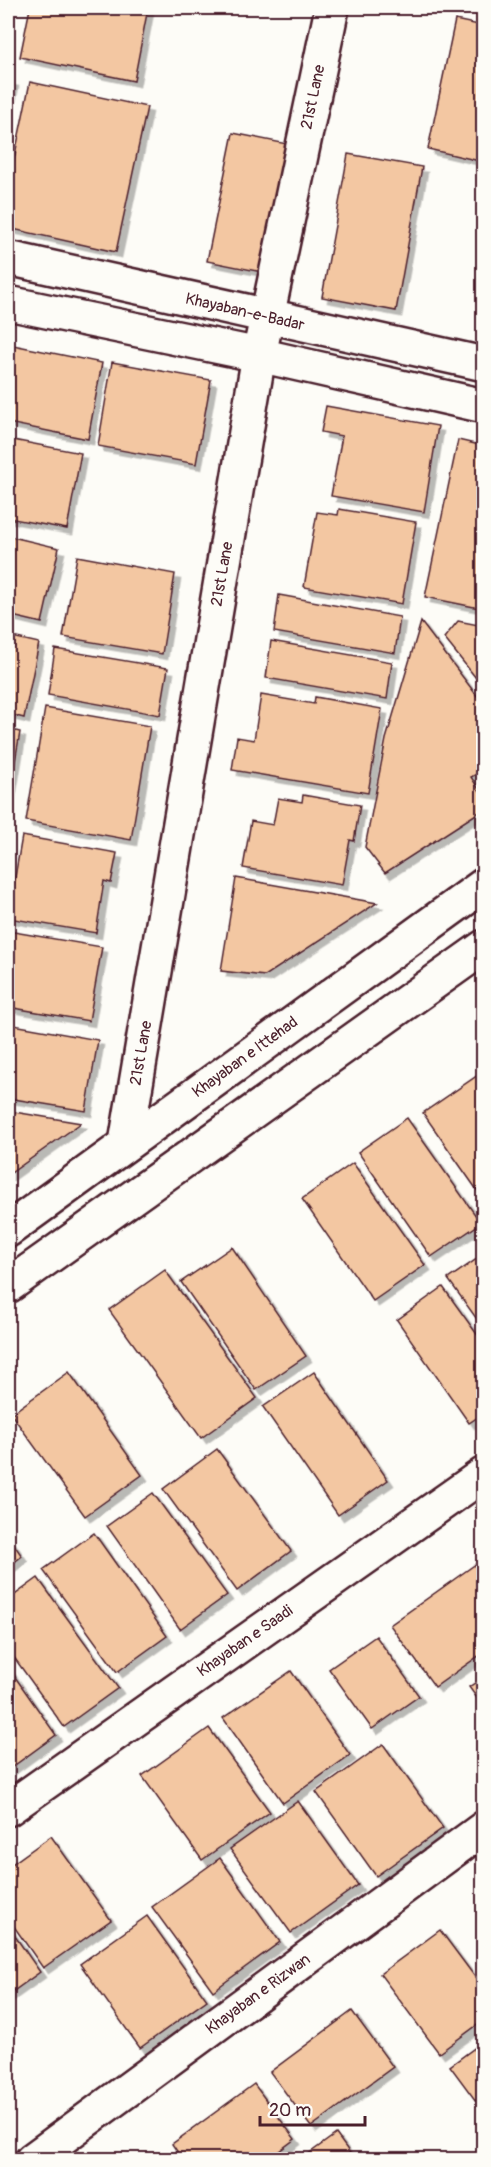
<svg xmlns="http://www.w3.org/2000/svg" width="491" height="2167" font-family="Pangolin,sans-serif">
<defs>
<filter id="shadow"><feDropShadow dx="5.5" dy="5.5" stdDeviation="0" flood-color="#0004"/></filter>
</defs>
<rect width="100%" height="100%" fill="#fdfcf7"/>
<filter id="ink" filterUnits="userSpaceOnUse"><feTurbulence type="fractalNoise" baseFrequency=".0167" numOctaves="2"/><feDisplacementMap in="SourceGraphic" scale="12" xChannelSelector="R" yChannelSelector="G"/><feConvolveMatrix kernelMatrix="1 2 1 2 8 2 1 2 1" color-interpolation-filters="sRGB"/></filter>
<g filter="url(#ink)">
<!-- building -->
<g fill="#f3c7a2" stroke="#4a1f2b" stroke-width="1.5" filter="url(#shadow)">
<path d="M30,8h118l-14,73 -114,-24z"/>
<path d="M455,20l29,6v136l-56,-13z"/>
<path d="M8,80l5,1 -5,25z"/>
<path d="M30,82l117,25 -31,145 -108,-24v-40z"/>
<path d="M233,133l59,12 -25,128 -60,-12z"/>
<path d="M348,154l74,13 -26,144 -74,-14z"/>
<path d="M8,344l94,19 -14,76 -80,-16z"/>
<path d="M112,362l99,18 -15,84 -98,-18z"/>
<path d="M326,406l112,20 -14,86 -93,-16 11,-60 -21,-4z"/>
<path d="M8,439l73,14 -14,76 -59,-11z"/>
<path d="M458,440l26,6v163l-59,-12z"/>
<path d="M339,509l77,13 -14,82 -98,-17 13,-75 21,3z"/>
<path d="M8,536l51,12 -17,75 -34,-8z"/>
<path d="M77,556l98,18 -13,80 -99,-17z"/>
<path d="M279,595l121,22 -5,36 -121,-21z"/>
<path d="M458,621l26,5v62l-40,-50z"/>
<path d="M421,622l63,83v65l-13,7 13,20v12l-99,64 -20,-26 21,-108z"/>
<path d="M8,636l31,7 -15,75 -16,-4z"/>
<path d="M271,641l121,21 -5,37 -121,-21z"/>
<path d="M55,649l113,19 -8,47 -112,-20z"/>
<path d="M261,695l53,9 1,-7 67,12 -14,84 -136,-23 5,-33 17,3z"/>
<path d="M45,708l105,18 -19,114 -105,-19z"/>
<path d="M8,729l12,3 -12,71z"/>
<path d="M303,795l57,10 -6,36 -4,-1 -8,45 -99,-17 8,-47 22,4 5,-27 24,4z"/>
<path d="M22,836l95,17 -6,30 -7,-2 -8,52 -88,-15z"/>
<path d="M236,878l141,25 -112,73 -44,-5z"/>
<path d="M8,931l94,16 -13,74 -81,-14z"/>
<path d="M8,1024l90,16 -12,71 -78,-13z"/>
<path d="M484,1071v129l-61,-87z"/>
<path d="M8,1111l73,12 -73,52z"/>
<path d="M407,1118l74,105 -50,34 -73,-105z"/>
<path d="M353,1163l72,102 -52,36 -71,-102z"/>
<path d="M232,1247l74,109 -50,34 -75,-108z"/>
<path d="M484,1254v75l-36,-50z"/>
<path d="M165,1270l92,128 -56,40 -92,-128z"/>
<path d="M443,1287l41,57v69l-15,10 -72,-103z"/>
<path d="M69,1372l73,103 -57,41 -74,-102z"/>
<path d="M314,1372l74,108 -50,35 -75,-108z"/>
<path d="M217,1449l74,102 -54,40 -74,-102z"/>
<path d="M153,1493l74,102 -47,34 -73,-103z"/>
<path d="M94,1533l73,103 -50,36 -74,-102z"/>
<path d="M8,1536l14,20 -14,11z"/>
<path d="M480,1561l4,6v85l-49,35 -45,-62z"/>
<path d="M38,1578l80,110 -54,39 -56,-78v-49z"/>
<path d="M376,1636l43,60 -47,33 -43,-60z"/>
<path d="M8,1667l48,68 -48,35z"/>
<path d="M291,1671l59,84 -67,48 -60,-85z"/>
<path d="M484,1677v31l-15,-21z"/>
<path d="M209,1728l61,84 -68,48 -60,-84z"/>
<path d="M383,1744l60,84 -67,48 -60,-84z"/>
<path d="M298,1801l60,84 -67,48 -61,-84z"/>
<path d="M51,1836l60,84 -68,48 -35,-50v-51z"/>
<path d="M220,1858l60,84 -67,49 -61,-84z"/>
<path d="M147,1916l60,84 -67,48 -60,-84z"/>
<path d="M8,1926l32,46 -32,23z"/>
<path d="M440,1930l44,59v31l-45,33 -59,-79z"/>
<path d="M352,2011l41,56 -82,60 -41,-55z"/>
<path d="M484,2041v71l-34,-46z"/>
<path d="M254,2084l41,55 -28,21h-84l-11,-16z"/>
<path d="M336,2134l19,26h-55z"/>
</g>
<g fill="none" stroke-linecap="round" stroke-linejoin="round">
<defs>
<g id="minor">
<path d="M126,1143l133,-788 73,-347"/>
<path d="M8,1809l476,-335"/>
<path d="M32,2160l452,-332"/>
</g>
<g id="major">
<path d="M8,258l476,106"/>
<path d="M8,303l251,52 225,51"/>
<path d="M8,1230l476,-345"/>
<path d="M8,1286l476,-339"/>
</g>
</defs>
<!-- minor casing -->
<use href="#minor" stroke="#4a1f2b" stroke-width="38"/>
<!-- major casing -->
<use href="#major" stroke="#4a1f2b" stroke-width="38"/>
<!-- minor -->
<use href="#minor" stroke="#fdfcf7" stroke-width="33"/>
<!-- major -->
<use href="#major" stroke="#fdfcf7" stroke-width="33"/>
</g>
</g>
<g text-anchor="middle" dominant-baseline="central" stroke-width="4.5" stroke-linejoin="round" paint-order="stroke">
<!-- street labels -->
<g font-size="16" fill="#4a1f2b" stroke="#fdfcf7">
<text transform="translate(313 97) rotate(-78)">21st Lane</text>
<text transform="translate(245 312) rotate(13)">Khayaban-e-Badar</text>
<text transform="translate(222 574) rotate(-80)">21st Lane</text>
<text transform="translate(141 1053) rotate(-80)">21st Lane</text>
<text transform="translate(245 1057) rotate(-36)">Khayaban e Ittehad</text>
<text transform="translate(245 1641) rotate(-35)">Khayaban e Saadi</text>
<text transform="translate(258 1994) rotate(-36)">Khayaban e Rizwan</text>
</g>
</g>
<!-- margin -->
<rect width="491" height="2167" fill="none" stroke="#fdfcf7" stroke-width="30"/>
<rect x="15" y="15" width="461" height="2137" fill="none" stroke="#4a1f2b" stroke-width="2" filter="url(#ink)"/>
<!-- scale -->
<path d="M260 2116v9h105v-9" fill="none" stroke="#4a1f2b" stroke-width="3"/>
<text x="269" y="2116" font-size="18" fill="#4a1f2b" stroke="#fdfcf7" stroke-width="4.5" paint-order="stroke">20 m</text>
</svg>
